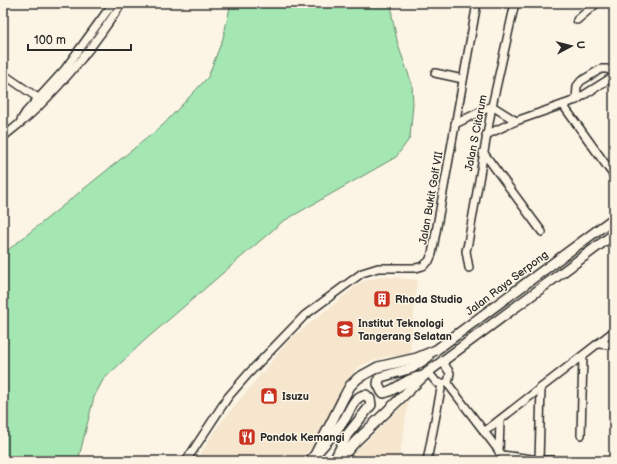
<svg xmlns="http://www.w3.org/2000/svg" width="617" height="464" font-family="'Balsamiq Sans',sans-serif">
<rect width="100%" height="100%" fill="#fcf5e5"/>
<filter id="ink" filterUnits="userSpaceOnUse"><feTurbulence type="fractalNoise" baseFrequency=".025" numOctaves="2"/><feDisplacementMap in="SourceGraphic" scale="8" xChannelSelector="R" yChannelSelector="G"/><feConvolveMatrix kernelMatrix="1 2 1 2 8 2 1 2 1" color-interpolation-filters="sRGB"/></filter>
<g filter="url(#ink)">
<!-- built -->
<g fill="#f6e6ce">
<path d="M383,276l34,4 -7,75 -26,2 -27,10 -16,23 -5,20 -15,24 -19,27h-106l22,-35 71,-86 72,-58z"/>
<path d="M409,400l-10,61h-52l5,-6z"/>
</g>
<!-- green -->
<path fill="#a4e7b2" stroke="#68896e" d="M231,3h161v13l6,29 14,39 1,20 -3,34 -14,19 -114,65 -138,119 -41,39 -9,17 -16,64h-75v-207l160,-129 45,-48 15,-39z"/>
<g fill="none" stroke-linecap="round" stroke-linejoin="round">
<defs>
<g id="minor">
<path d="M577,20l20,-17"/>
<path d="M435,73l28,6"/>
<path d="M3,74l35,24"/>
<path d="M576,100l1,-14 4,-5 20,-12h6l7,3"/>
<path d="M563,105l51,71"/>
<path d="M21,120l5,-8 39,-43 48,-66"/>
<path d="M516,121l60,-21 38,-24"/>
<path d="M455,124l37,-18 24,15 -30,14"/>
<path d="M3,137c11,-9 23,-18 33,-28 33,-32 61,-68 86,-106"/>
<path d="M483,152l59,80"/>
<path d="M469,268l-3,-17 2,-8 24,-137 23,-103"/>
<path d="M598,344l16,1"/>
<path d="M442,361l8,12 -2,10 3,5 51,67"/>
<path d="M428,372l9,11h8"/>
<path d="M484,432l130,-101"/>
<path d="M581,435l2,-79"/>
<path d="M499,452l1,-32"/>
<path d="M502,455l37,5 44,1"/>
<path d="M186,461l42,-64 21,-24 56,-58 57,-42 16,-5h38l7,-2 6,-5 3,-7 45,-251"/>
<path d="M427,461l15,-77"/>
<path d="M539,461l2,-73"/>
</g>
<g id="major">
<path d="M424,376c-19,2 -25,13 -40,17l-2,-1 -4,-8 1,-5 2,-2 31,-9 16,-11"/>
<path d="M315,455l28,-56 7,-13 8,-8 20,-11 39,-9 19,-8 178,-132"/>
<path d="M310,461c11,-14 24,-26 34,-41 6,-9 10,-25 22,-25l4,4 1,6 -24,30 -13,26"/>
<path d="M338,461l18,-20 72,-69 186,-138"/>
</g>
</defs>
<!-- minor casing -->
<use href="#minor" stroke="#2b2b2b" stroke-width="10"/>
<!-- major casing -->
<use href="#major" stroke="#2b2b2b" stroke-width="12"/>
<!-- minor -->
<use href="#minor" stroke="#fcf5e5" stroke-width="7"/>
<!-- major -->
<use href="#major" stroke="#fcf5e5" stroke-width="9"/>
</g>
</g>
<!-- icons -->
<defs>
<symbol id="building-square" viewBox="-11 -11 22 22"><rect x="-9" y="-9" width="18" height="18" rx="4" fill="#c8321e" stroke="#fcf5e5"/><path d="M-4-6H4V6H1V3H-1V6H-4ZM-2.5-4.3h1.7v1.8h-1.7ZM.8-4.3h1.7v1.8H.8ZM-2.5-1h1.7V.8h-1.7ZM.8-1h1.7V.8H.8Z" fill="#fff"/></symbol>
<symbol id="university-square" viewBox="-11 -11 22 22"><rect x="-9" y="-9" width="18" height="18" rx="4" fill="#c8321e" stroke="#fcf5e5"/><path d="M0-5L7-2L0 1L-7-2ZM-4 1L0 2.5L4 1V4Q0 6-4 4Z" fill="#fff"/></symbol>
<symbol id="shop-square" viewBox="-11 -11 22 22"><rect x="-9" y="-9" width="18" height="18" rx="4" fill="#c8321e" stroke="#fcf5e5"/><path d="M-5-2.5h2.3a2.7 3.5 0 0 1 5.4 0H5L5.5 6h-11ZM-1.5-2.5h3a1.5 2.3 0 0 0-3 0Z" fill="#fff"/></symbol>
<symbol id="restaurant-square" viewBox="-11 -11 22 22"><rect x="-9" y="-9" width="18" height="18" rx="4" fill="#c8321e" stroke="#fcf5e5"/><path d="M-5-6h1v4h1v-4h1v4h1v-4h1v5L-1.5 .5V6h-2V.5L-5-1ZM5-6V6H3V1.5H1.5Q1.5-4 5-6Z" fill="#fff"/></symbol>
</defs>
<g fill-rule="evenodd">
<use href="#building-square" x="372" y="289" width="20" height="20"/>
<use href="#university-square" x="335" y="319" width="20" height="20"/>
<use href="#shop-square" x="259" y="386" width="20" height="20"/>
<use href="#restaurant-square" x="237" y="427" width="20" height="20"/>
</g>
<g text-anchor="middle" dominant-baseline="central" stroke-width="3" stroke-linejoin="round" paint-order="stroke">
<!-- street labels -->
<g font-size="11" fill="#2b2b2b" stroke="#fcf5e5">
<text transform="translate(476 133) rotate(-79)">Jalan S Citarum</text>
<text transform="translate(431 198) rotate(-80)">Jalan Bukit Golf VII</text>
<text transform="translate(507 283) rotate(-37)">Jalan Raya Serpong</text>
</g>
<!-- poi labels -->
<g font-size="11" font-weight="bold" fill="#2b2b2b" stroke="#fcf5e5" text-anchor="start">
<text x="395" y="299">Rhoda Studio</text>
<text x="358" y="323">Institut Teknologi<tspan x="358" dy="13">Tangerang Selatan</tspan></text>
<text x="282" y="396">Isuzu</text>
<text x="260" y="437">Pondok Kemangi</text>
</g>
</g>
<!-- margin -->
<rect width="617" height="464" fill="none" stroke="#fcf5e5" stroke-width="16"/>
<rect x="8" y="8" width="601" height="448" fill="none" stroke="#2b2b2b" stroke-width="1.5" filter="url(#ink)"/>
<!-- north arrow -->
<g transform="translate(571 46) rotate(83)" stroke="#fcf5e5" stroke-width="3" paint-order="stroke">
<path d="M0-3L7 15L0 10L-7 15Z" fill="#2b2b2b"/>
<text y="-6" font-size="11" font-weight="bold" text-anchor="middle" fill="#2b2b2b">U</text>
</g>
<!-- scale -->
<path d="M28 44v6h103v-6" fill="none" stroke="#2b2b2b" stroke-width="2"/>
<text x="34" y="44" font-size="12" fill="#2b2b2b" stroke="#fcf5e5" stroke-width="3" paint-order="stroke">100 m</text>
</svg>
